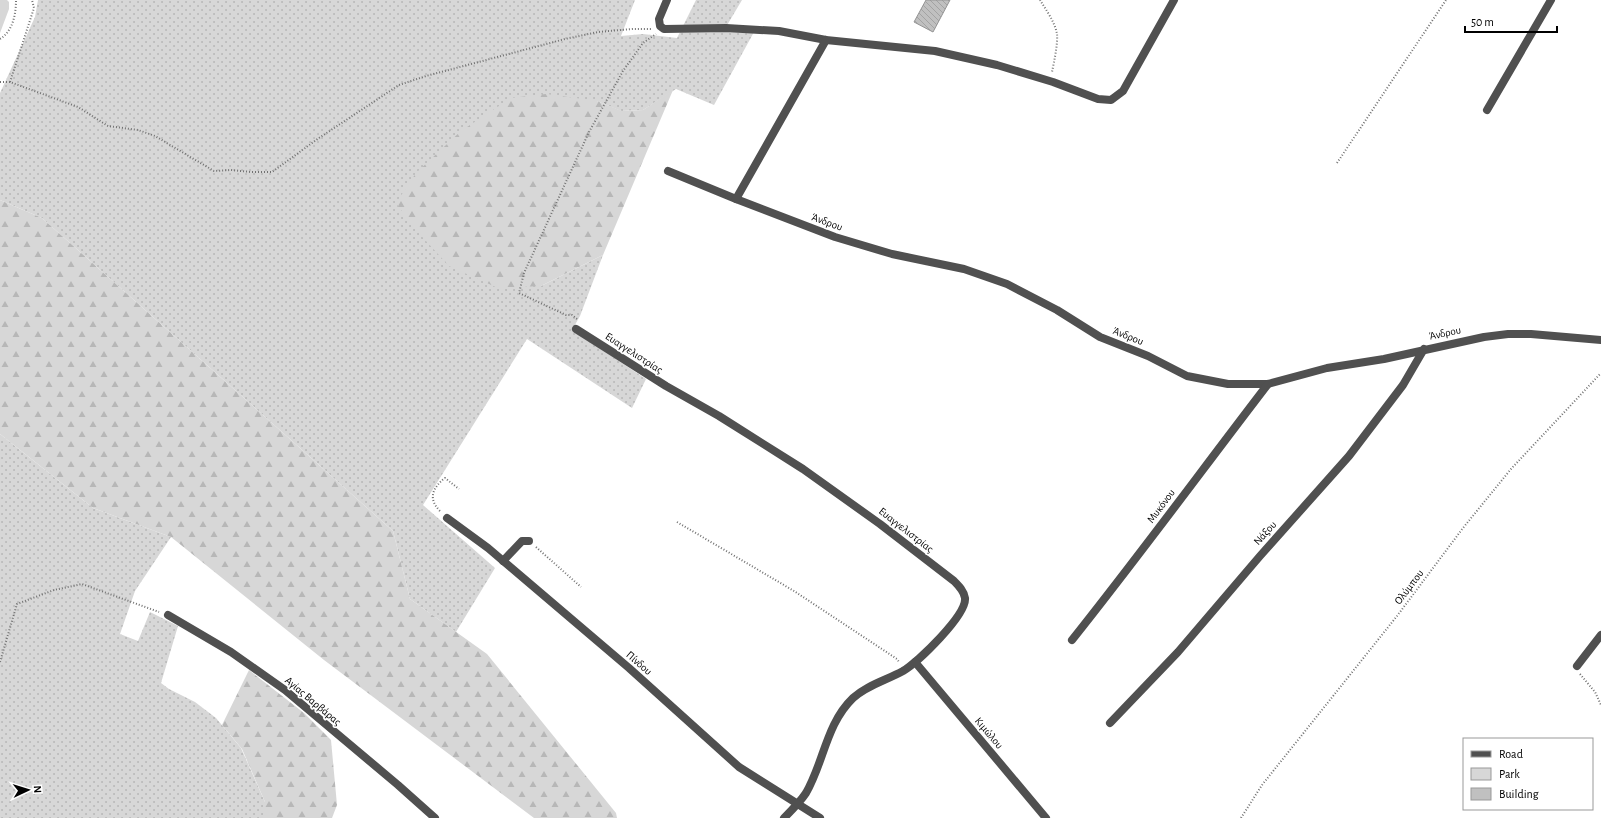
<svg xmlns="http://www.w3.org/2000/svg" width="1601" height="818" font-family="'Alegreya Sans',sans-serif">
<defs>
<pattern id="green-dots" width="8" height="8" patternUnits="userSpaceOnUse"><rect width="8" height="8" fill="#d7d7d7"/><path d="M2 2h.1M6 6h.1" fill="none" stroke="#b7b7b7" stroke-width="1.8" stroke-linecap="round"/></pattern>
<pattern id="forest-firs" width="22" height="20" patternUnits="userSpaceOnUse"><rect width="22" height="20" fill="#d7d7d7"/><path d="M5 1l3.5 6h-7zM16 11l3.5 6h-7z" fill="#b7b7b7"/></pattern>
<pattern id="building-back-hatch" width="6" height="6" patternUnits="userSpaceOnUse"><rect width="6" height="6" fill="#c0c0c0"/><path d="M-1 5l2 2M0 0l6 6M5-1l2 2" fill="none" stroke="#a3a3a3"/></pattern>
</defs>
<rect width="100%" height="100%" fill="#fff"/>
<!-- green -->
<g fill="url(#green-dots)">
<path d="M38,0h597l-14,36 22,-2 34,4 19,-38h46l-19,32h31l-40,73 -38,-16 -33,21 -22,1 -24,-10 -56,185 62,-31 -23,61 -8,14 74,49 -14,29 -105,-69 -104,166 72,63 -39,64 -46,-33 -17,-68 -351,-313 -42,-18v-107l35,-76z"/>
<path d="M0,434l93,74 78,29 -36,54 -15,43 18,7 12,-29 28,14 -17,57 8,6 26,13 21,16 25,30 24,54v16h-265z"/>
</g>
<!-- forest -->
<g fill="url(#forest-firs)">
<path d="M673,90l-70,165 -62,31 -43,2 -49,-22 -34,-37 -19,-26 20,-30 45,-42 50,-33 35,-4 51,7 25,10 21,-1z"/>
<path d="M0,200l42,18 351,313 17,68 77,55 129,159 1,5h-83l-210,-158 -153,-123 -78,-29 -93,-74z"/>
<path d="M249,670l55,43 27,27 6,65 -5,13h-67v-16l-23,-53 -20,-24z"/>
</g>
<!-- pitch -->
<path fill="#d7d7d7" d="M0,0h7l2,2v7l-9,24z"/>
<!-- building -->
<path fill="url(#building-back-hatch)" stroke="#949494" d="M926,0h24l-17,32 -19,-10z"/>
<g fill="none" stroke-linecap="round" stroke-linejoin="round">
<!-- path -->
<g stroke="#727272" stroke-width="2" stroke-dasharray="1 2" stroke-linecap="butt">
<path d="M1040,0c6,10 15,22 17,34 1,10 -3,28 -5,38"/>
<path d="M0,39c13,-8 16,-25 16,-39"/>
<path d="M0,82h10l68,25 30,19 30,4 17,6 59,35 17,-1 20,2h21l47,-34 80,-53 27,-9 139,-37 33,-7 34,-3h20"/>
<path d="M10,82l24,-74 -2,-8"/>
<path d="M1337,163l109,-163"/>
<path d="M577,319l-5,-4h-6l-47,-22 5,-20 65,-141 34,-61 20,-28 13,-9"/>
<path d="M440,511c-12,-12 -8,-23 5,-33l14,11"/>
<path d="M677,522l117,69 103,68 2,3"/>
<path d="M536,547l45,40"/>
<path d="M0,662l17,-58 37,-14 28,-6 77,28"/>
<path d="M1580,674l15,18 6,13"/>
<path d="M1241,818l21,-33 135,-169 66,-88 48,-59 90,-96"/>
</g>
<!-- street -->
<g stroke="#505050" stroke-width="8">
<path d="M667,0l-8,19 1,7 4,3 62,-1 53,3 47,9 109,11 62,14 56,17 45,17 13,1 12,-9 51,-91"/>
<path d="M1487,110l64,-110"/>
<path d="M668,171l68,28 99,38 57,17 72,15 43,15 50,26 43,27 48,19 39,20 41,8h40l59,-16 57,-9 100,-22 24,-3h23l70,6"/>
<path d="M736,199l90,-159"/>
<path d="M576,329l90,57 53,30 84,53 77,55 74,57c5,5 10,10 11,17 2,17 -47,64 -62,73 -16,9 -36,14 -50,27 -27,26 -29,64 -47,95 -6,9 -14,17 -22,25"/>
<path d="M447,518l41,30 141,120 110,99 81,51"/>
<path d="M503,561l19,-20h7"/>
<path d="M168,615l63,37 54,38 113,95 37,33"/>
<path d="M1072,640c67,-84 130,-170 196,-256"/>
<path d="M915,662l131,156"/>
<path d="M1577,666l24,-31"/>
<path d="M1110,723l68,-71 82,-96 89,-100 54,-71 21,-36"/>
</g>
</g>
<g text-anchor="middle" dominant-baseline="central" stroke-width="3.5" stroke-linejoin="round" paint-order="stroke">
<!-- street labels -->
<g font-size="11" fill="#000" stroke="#fff">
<text transform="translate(827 222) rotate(20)">Άνδρου</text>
<text transform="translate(1445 333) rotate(-12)">Άνδρου</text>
<text transform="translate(1128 336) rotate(22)">Άνδρου</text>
<text transform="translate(634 353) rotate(33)">Ευαγγελιστρίας</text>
<text transform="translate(1161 506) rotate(-54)">Μυκόνου</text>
<text transform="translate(906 530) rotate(38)">Ευαγγελιστρίας</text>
<text transform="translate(1265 533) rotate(-48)">Νάξου</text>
<text transform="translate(1409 587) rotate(-53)">Ολύμπου</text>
<text transform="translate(639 663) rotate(41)">Πίνδου</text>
<text transform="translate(313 701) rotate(40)">Αγίας Βαρβάρας</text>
<text transform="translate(989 733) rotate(50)">Κιμώλου</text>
</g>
</g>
<!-- legend -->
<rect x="1463" y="738" width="130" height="72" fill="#ffffff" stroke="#999999"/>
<rect x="1471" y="751" width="20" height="6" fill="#505050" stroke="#999999"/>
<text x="1499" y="758" font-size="12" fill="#000000">Road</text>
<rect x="1471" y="768" width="20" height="12" fill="#d7d7d7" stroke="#999999"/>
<text x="1499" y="778" font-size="12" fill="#000000">Park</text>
<rect x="1471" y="788" width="20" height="12" fill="#c0c0c0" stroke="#999999"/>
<text x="1499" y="798" font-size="12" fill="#000000">Building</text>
<!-- north arrow -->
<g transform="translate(28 790) rotate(86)" stroke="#ffffff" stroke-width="3" paint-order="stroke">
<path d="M0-3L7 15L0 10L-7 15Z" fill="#000000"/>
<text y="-6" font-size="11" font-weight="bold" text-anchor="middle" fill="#000000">N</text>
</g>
<!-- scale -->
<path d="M1465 26v6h92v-6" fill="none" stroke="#000000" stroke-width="2"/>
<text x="1471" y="26" font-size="12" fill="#000000" stroke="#ffffff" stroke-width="3" paint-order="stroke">50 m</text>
</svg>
